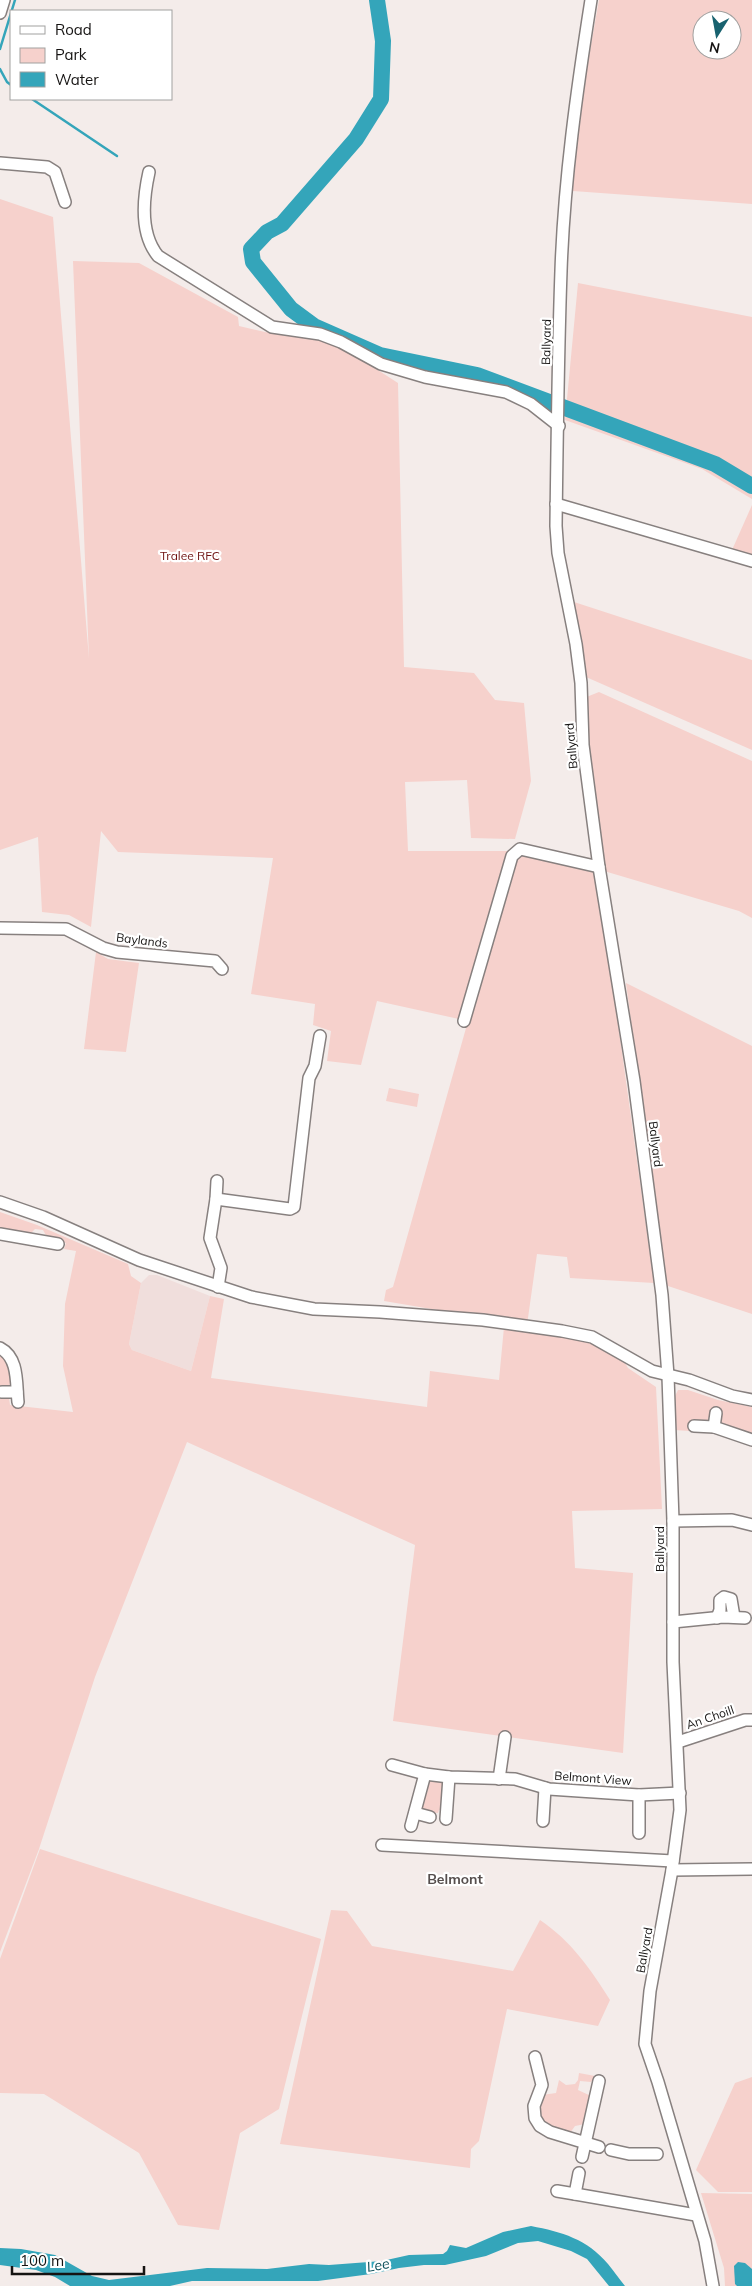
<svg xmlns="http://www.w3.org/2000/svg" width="752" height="2286" font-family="Mulish,sans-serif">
<rect width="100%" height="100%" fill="#f4ecea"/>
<!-- built -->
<path fill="#f0dedc" d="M149,1275h8l53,21 -19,75 -59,-21 -3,-6 12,-61z"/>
<!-- green -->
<g fill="#f6d1cc" fill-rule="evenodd">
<path d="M599,0h153v204l-179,-13 -3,-28zM702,20h30v30h-30z"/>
<path d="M0,199l53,18 36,442 -16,-398 66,2 99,54 1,9 26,6 66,8 67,43 6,284 70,6 21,27 29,3 7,78 -16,58 -44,-1 -4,-58 -62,2 3,69h110l78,14 58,418 -84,-5 -3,-21 -30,-3 -10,71 -143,-24 2,-11 7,-3 75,-266 -91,-20 -16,64 -34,-4 4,-30 -18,-6 2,-21 -64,-10 22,-136 -155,-6 -17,-21 -10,96 -22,-12 -27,-3 -4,-75 -38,13z"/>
<path d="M578,283l174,34v182l-50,-30 -137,-49z"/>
<path d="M752,505v51l-20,-6z"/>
<path d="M571,601l181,59v90l-166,-73z"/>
<path d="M599,692l153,69v157l-13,-7 -135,-40 -20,-173z"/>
<path d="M96,952l12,7 31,4 -13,89 -42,-3z"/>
<path d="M626,983l126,63v268l-87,-29z"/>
<path d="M389,1088l30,6 -2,13 -31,-6z"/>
<path d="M0,1212l37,13 91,39 3,12 10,7 -12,61 3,6 59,21 19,-75 14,3 -13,79 216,29 3,-36 69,9 5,-53 87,15 33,19 4,7 28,19 6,122 -90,2 3,57 58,5 -10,180 -230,-32 22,-176 -228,-103 -92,235 -56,172 -39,103v-554h9l1,7 63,7 -10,-46 2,-62 11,-53 -12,-2 2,-6 -18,-4 -5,-9 -8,-1 -5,5 -30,-4z"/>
<path d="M0,1353c9,10 14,23 8,36h-8z"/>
<path d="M678,1390h10l30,10 34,7v27l-30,-9 -3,-3v-11l-8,-1c-3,16 -6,13 -22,14l1,7 -16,-1 -1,-30z"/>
<path d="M431,1780l12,3 2,3 -3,24h-3l-1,3 -15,-1 -3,-5 4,-5 4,-12 -2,-5z"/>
<path d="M40,1849l281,90 -42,170 -39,24 -21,97 -41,-5 -39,-72 -95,-59 -44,-1v-134z"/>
<path d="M331,1910l16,1 25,35 141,25 27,-51c31,21 50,48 70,80l-12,26 -91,-17 -28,132 -8,8 -1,19 -190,-24z"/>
<path d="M579,2073l16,3 -4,6 -11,-1 -2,9 13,6 -6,28 -10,2 -5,7 -15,-3 -13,-9 -3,-14 3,-12 14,-2 3,-13 7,5 9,-1 3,-4z"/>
<path d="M752,2077v115h-34l-22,-22 39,-87z"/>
<path d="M701,2193l51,1v92h-27l-1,-18z"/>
</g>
<!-- water -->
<g fill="#34a5ba">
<path d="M531,2226c31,6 56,13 77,38 6,7 11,15 17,22h-16l-22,-27 -16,-8 -33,-10 -20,2 -32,13 -41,9h-21l-25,3 -28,6 -53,7h-126l-22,5h-100l-15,-9 -19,-7 -36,-5v-17l21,1 34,6 37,21 17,4 98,-12 60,1 42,-5 20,1 53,-4 27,-6 34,-1 4,-3 3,-6 16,3 37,-16z"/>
<path d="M738,2262l7,1 7,6v17h-15l-2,-2 -1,-18z"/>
</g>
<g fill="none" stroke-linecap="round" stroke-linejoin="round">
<!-- stream -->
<g stroke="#34a5ba" stroke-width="2.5">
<path d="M0,49l15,-49"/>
<path d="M0,69l7,13 4,3"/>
<path d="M32,99l85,57"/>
</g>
<!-- river -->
<path stroke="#34a5ba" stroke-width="16" d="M377,0l6,41 -2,58 -25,40 -74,85 -15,8 -16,17 2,13 38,47 23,17 66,29 97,20 238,89 37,22"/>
<defs>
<g id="minor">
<path d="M591,0c-14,89 -27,181 -30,271 -3,85 -4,170 -5,255l2,27 18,91 5,39 2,62 16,122 35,214 28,214 6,81 5,145v141l7,148 -8,60 -22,121 -5,53 13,38 47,159 8,45"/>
<path d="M0,13l4,-13"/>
<path d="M0,163l47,4 8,5 10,30"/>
<path d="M149,172c-6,27 -9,62 9,84l114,71 48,7 21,8 40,22 44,13 81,15 25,12 28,22"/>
<path d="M556,504l196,57"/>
<path d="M0,928l66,1 37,19 14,4 98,9 7,8"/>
<path d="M464,1021l48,-165 8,-7 79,18"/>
<path d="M216,1199l1,-18"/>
<path d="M0,1202l43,15 96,43 112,37 63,12 66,3 103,8 79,11 30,6 60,34 37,9 43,16 20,4"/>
<path d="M0,1234l58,10"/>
<path d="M218,1287l3,-19 -11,-30 6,-39 74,10 4,-2 15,-129 6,-12 5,-30"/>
<path d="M0,1348c19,10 16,35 18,54"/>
<path d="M2,1392h15"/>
<path d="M694,1426l20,1 38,13"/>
<path d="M714,1427l2,-14"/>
<path d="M673,1521l59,-1 20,5"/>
<path d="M717,1618l3,-8v-10l4,-3 7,2 3,18"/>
<path d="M673,1622l50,-5 22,1"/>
<path d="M678,1742l67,-22h7"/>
<path d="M392,1765l33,9 24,3 66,2 34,10 90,6 41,-2"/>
<path d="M499,1779l6,-42"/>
<path d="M415,1813l15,4"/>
<path d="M446,1819l3,-42"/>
<path d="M543,1821l2,-33"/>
<path d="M411,1826l14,-52"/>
<path d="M639,1833v-38"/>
<path d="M382,1845l291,16"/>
<path d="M672,1870l80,-1"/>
<path d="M535,2057l7,28 -8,21 1,12 5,8 10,6 49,15"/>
<path d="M611,2150l18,4h28"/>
<path d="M582,2157l17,-76"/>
<path d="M579,2173l-4,21 121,21"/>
<path d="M557,2191l18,3"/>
</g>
</defs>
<!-- minor casing -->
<use href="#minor" stroke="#87807f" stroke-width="14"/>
<!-- minor -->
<use href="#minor" stroke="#fff" stroke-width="11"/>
</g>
<g text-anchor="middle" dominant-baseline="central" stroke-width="4.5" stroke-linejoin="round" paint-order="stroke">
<!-- street labels -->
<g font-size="12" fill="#151312" stroke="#fff">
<text transform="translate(546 342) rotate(-89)">Ballyard</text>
<text transform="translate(571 746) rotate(-95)">Ballyard</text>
<text transform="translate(142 940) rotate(7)">Baylands</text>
<text transform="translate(656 1144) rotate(83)">Ballyard</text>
<text transform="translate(659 1549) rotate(-90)">Ballyard</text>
<text transform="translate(710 1717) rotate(-19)">An Choill</text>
<text transform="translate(593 1778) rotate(4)">Belmont View</text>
<text transform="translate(644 1950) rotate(-80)">Ballyard</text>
</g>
<!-- park labels -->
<g font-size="12" fill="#6e1110" stroke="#fff">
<text x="190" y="555">Tralee RFC</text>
</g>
<!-- neighbourhood labels -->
<g font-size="14" font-weight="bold" fill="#554e4d" stroke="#fff">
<text x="455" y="1879">Belmont</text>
</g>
<!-- water labels -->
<g font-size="14" font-style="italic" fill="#044954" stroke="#fff">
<text transform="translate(378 2265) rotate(-11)">Lee</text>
</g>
</g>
<!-- legend -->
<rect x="10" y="10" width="162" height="90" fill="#ffffff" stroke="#a1a1a0"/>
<rect x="20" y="26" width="25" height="8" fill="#ffffff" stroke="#a1a1a0"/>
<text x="55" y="35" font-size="15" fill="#151312">Road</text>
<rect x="20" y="48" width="25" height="15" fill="#f6d1cc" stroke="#a1a1a0"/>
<text x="55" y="60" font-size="15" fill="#151312">Park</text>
<rect x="20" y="72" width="25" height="15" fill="#34a5ba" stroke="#a1a1a0"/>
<text x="55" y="85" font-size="15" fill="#151312">Water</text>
<!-- north arrow -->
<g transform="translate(717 35) rotate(191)"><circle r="24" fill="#ffffff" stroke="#a1a1a0"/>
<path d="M0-4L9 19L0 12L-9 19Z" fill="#18626f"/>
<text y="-8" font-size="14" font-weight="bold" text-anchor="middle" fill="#151312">N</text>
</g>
<!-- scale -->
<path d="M12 2266v8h132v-8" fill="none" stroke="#151312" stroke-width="2.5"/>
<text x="20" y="2266" font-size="15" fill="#151312" stroke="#ffffff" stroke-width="4" paint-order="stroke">100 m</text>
</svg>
